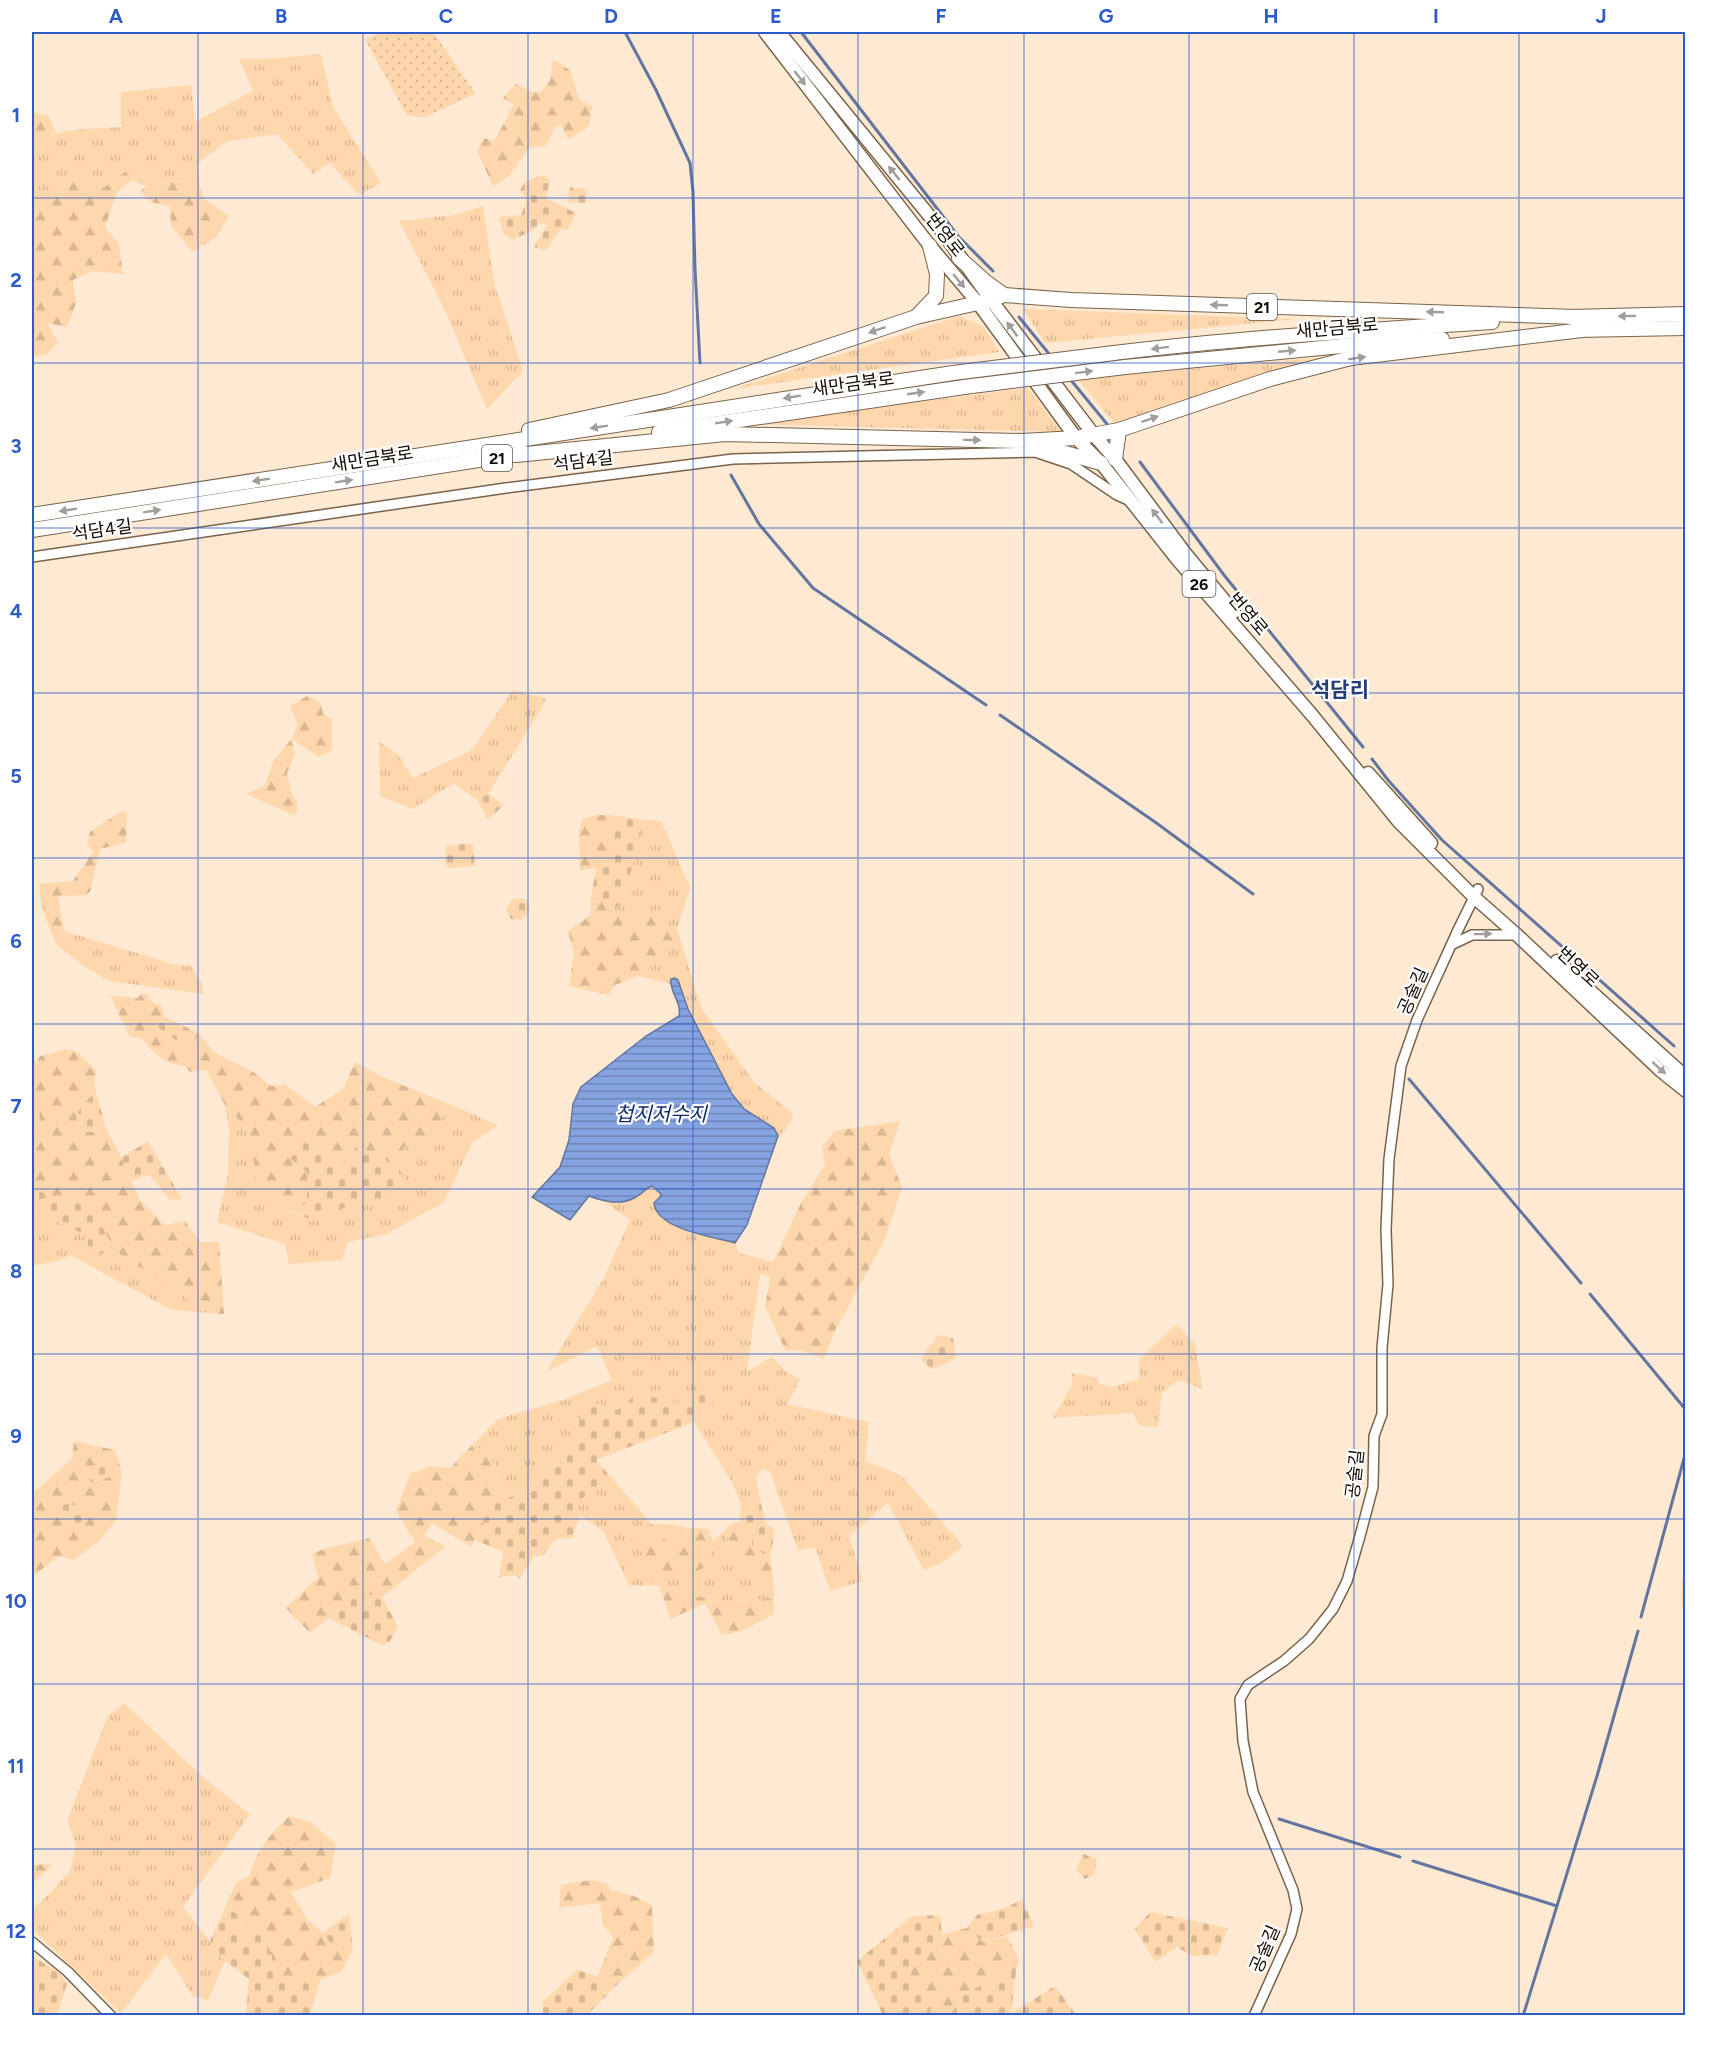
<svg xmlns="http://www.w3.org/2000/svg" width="1717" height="2047" font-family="Figtree,'Noto Sans KR',sans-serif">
<defs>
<pattern id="grass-tufts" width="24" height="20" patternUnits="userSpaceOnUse" patternTransform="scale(1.5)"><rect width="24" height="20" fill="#ffd7ad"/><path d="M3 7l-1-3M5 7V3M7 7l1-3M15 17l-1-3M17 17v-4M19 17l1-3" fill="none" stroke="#dab793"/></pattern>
<pattern id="forest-firs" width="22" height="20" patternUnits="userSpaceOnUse" patternTransform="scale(1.5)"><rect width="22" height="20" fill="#ffd7ad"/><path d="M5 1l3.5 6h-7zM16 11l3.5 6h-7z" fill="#dab793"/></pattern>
<pattern id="cemetery-stones" width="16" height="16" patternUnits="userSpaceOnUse" patternTransform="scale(1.5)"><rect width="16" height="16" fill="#ffd7ad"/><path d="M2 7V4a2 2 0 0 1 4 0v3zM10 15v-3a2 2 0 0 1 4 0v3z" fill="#dab793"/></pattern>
<pattern id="park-dots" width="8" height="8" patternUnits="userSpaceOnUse" patternTransform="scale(1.5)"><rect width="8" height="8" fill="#ffd7ad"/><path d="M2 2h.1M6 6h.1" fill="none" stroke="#dab793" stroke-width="1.8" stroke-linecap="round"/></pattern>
<pattern id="water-rules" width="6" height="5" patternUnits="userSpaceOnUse" patternTransform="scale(1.5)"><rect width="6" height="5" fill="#86a4e1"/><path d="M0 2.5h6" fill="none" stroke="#6c84b4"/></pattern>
</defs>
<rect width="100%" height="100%" fill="#fee9d3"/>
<!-- grass -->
<g fill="url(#grass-tufts)">
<path d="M321,54l12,53 48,76 -22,12 -29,-32 -17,11 -36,-40 -51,8 -28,21 1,20 -25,-2 -26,5 -9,-15 -24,8 -10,8h-16l-12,-13 -45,37c0,-12 -4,-52 1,-61 11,-24 65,-21 88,-23v-35l70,-7 4,37 58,-31 -14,-32 40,-1z"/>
<path d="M483,206l12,80 28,85 -36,38 -43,-101 -45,-87 56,-6z"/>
<path d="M1023,309l275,10 -253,24z"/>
<path d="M959,316l24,10 16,26 -266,37z"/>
<path d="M1325,357l-210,67 -37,-45z"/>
<path d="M1028,388l33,44 -307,-8 248,-33z"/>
<path d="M513,690l34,9 -59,95 -11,6 -23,-17 -41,26 -33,-13 -1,-55 19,14 15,23 59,-28z"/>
<path d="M644,820l17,1 29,66 -13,42 -26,-12h-40l14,-21z"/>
<path d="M64,931l109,33 18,2 10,16 3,12 -95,-13 -25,-15 -27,-21z"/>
<path d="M682,944l19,64 54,75 36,29 2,7 -16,21v-9l-3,-3 -30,-19 -12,-15 -44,-85 -10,-29 -6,-1 -2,5 -31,-8 15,-17z"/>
<path d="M449,1104l49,21 -26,18 -28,59 -57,32 -39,8 -6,18 -53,4 -4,-20 -68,-22 11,-48 1,-45 -4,-24 23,25 4,17 31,62 28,11 25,-7 30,-19 39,-14 -8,-14 6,-20 32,-15z"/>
<path d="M649,1186h3l9,8 5,27 31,12 38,10 4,10 34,9 -3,15 -10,-3 -13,98 25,-15 14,15 14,8 -13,24 82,18 -4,39 36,14 62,71 -20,16 -19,8 -36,-67 -39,33 14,45 -33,10 -15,-44 -17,4 -28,-80 -8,-2 -6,9 3,18 -18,8 -9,-22 -38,-60 28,-21 -33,2 -16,-1 -37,-9 -13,14 -14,7 -46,47 -40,30 -30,14 7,-12 -5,-29 -21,-21 24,-24 65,-19 49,-20 -15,-34 -51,26 58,-94 26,-58 -24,-17c19,-3 28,-3 43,-17z"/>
<path d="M32,1210l56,26 -1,21 27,-7 96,63 -38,-3 -102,-55 -13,6 -25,5z"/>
<path d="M1177,1324l18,21 8,44 -25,-9 -16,13 -4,34 -18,-1 -7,-13 -80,5 20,-35 -2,-10 27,5 1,6 14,3 26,-8v-20z"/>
<path d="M610,1476l42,48 23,1 13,3 -4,20 -6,6 -26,-30v55l62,-32 -2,-5 12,-11 7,15 8,6 1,12 34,25v9l-50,5 -65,-17 -30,-1 -26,-54 -23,-16 -4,-12z"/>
<path d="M124,1703l82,77 44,34 -67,93 42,54 -17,39 -15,-4 -27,-42 -45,59 -89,-84v-19l18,-17 20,-22 6,-26 -9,-24 41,-105z"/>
</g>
<!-- forest -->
<g fill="url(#forest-firs)">
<path d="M553,59l18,12 8,29 13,6 -3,20 -20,14 -9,-16 -6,5 -7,16 -18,3 -20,28 -16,10 -16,-35 7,-13 10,3 20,-36 -11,-7 13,-14 16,8h9l9,-11z"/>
<path d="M32,113l16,2 8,17 -19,11 -5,8z"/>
<path d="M129,169l10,2 9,15 26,-5 25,2 5,16 25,17 -13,21 -24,15 -21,-27 -1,-19 -19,-4 -11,-11 7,-5 -15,-6 -15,12 -12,35 14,17 4,30 -31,-3 -19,9 3,23 -9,24 -20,-4 11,19 -12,13 -14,1v-145l45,-37 12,13h16z"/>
<path d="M307,696c11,4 15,6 16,18l9,6v30l-13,7 -27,-18 3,15 -8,19 4,19 6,10v11l-4,2 -46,-21 18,-9 8,-23 19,-24 6,-13 -8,-19z"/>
<path d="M121,811l6,1 -1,31 -26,6 -10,43 -5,3 -27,1 6,35 -7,14c-9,-20 -17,-39 -18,-61l34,-3 21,-30 -7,-7 3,-12z"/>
<path d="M596,815h14l2,17 -7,35 -25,3 -1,-40 3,-11z"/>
<path d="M603,901l8,16h40l26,12 5,15 -28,15 -15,17 -24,9 -7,10 -39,-9 5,-33 -6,-22 14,-9 9,-8 -1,-12z"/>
<path d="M143,993l5,2 1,5 13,6 2,11 -8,9 28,20 8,1 7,-14 16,20 37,18 19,15 14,-2 30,23 28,-18 12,-27 28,15 66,27 -14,27 -14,14 -18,2 -6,19 -40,-20 -17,20 -22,-23 -27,16 16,13v30l-11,11 -13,-4 -27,-26 -4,-36 -4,-17 -23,-25 -19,-35 -16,2 -5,-6c-18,-1 -33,-14 -44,-28l-11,-1 -20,-42 27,3z"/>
<path d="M66,1049l11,3 20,19 -3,8 2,14 -14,11 4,28 21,-1 10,17 23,52 25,25 20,-4 15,21h19l5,72 -14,-1 -96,-63 -22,-44 -21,-4 -9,2 -30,-18v-53l6,-3 -6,-35v-44l4,12 4,-7z"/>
<path d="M900,1121l-11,33 13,33 -17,52 -50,92 -11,28 -23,-9 -15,1 -21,-44 8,-45 28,-59 24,-38 -3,-18 13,-16z"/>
<path d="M74,1441l41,9 7,21 -6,49 -16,20 -26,20 -15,-4 -27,21v-83l40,-35z"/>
<path d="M474,1443l21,21 5,29 -29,54 -39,-24 -8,13 22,10 -64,51 -22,-4 -50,40 -24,-25 32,-31 -6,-23 12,-5 45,-11 16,26 30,-22 -19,-31 14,-37 20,-8 20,2z"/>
<path d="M734,1522l11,2 7,8v14l18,12 4,31 -34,-25 -1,-12 -8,-6 -7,-15z"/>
<path d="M652,1524l26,30 6,-6 4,-20 21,1 5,18 -10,20 -6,4 -46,9 -16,-52z"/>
<path d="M1685,1569v52c-4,-18 -5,-34 0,-52z"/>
<path d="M659,1586l65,17 50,-5v16l-32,17 -20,4 -17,-32 -34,16z"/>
<path d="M289,1816l23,7 24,21 -6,34 -39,14 17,28 15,13 9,12 21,5 -13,23 -35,11 -31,-11 -3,-20 -26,-15 -5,-23 -15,-7 11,-25 13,-7c10,-29 19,-39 40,-60z"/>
<path d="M53,1864l-21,21v-20z"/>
<path d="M591,1880l17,4 2,6 24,6 18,9 2,47 -35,31 -21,-7 15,-39 -10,-12 -3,-22 -41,5 2,-23z"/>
<path d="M967,1928l16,14 24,-6 12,24 -3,11 -50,21 -16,23h-22l5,-9 -17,-19 -8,-14 34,-39z"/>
</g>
<!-- cemetery -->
<g fill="url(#cemetery-stones)">
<path d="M542,175l8,4 -4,19 30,15 -8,17 -7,-1 -16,22 -11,-4 14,-22 -8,-2 -6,7 -22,10 -8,-6 -5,-17 22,-2 6,-15 -7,-10 5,-8z"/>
<path d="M570,187l17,2 -1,14 -18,-1z"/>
<path d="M488,794l16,11 -16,15 -11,-20z"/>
<path d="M610,815l34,5 -19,76 -14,21 -8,-16 -13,1 6,-34 9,-1 7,-35z"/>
<path d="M473,843l2,23 -27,2 -3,-6 1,-16z"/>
<path d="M523,898l6,7 -2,9 -6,6 -10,-1 -5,-10 6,-9z"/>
<path d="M164,1017l35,16 -7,14 -8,-1 -28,-20z"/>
<path d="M96,1093l11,38 -21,1 -10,-13 6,-15z"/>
<path d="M32,1095h1l7,20 -2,15 -6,3z"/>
<path d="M148,1141l34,58 -12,1 -20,-25 -18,5 -11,-22z"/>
<path d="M318,1143l22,23 17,-20 40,20 8,14 -22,22 -17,-8 -30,19 -25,7 -15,-7 11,-11v-30l-16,-13 -2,-15z"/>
<path d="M32,1186l30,18 9,-2 21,4 22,44 -27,7 1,-21 -56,-26z"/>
<path d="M938,1335l15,3 3,19 -10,7 -15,5 -10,-10z"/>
<path d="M703,1392l19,9 -28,21 -98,38 14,16 -34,27 4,12 -8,24 -15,-1 -15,18h-8l-15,23 -3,-4 -17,2 4,-25 -28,-12 18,-35 30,-14 40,-30 20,-50 8,-7h10l9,9 13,-6 13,-14 37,9 16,1z"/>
<path d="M103,1463l13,11 -22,10 -7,-6 -2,-9z"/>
<path d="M759,1496l7,28 9,6 -5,28 -18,-12v-14l-7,-8 -5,-1 1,-19z"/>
<path d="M66,1504l18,2 1,13 -10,8 -10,-2 -13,-14z"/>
<path d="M360,1593l22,4 16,30 -8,14 -7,5 -54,-28z"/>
<path d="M1083,1854l14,5 -3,16 -9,4 -9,-9z"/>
<path d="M1022,1900l12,26 -51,16 -16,-14 10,-13 25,-6z"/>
<path d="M225,1908l15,7 5,23 17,-4 9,19 3,20 31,11 15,-5 -10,36h-64l3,-36 -24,-18 -15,-20z"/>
<path d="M1150,1912l78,16 -11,27 -25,1 -15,-9 -22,15 -20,-33z"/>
<path d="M349,1914l4,36 -21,-5 -9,-12z"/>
<path d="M940,1915l2,19 -34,39 8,14 17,19 -5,9h-45l-26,-54 55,-45z"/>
<path d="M32,1956l28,17 7,11 -10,31h-25z"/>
<path d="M577,1970l42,13 -32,32h-44v-13z"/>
<path d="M1016,1971l-5,42 44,-27 21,29h-126l16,-23z"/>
</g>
<!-- park -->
<path fill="url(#park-dots)" d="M383,32h50l43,62 -51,23 -18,-1 -42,-77z"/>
<!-- water -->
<path fill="url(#water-rules)" stroke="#64769f" stroke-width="1.5" d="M675,978l3,2 10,29 44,85 12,15 30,19 4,8 -31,89 -12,18c-21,-6 -79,-14 -81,-40l6,-6 1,-3 -9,-8c-6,2 -10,8 -16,11 -15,9 -32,5 -47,-1l-19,24 -38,-23 28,-30 9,-27 4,-36 8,-17 65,-51 33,-20c3,-14 -10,-24 -8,-37z"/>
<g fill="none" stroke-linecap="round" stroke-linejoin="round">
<!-- stream -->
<g stroke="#64769f" stroke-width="3">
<path d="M625,32l31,58 34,73 3,29 2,77 5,94"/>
<path d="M801,32l158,205 34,34"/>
<path d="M1019,317l31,38"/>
<path d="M1070,379l37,45"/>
<path d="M1140,462l84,113 139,172"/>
<path d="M731,475l28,49 54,64 173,117"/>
<path d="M1000,715l155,107 98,72"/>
<path d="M1372,759l16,21 54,60 232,206"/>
<path d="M1685,1055l1,1"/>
<path d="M1409,1079l172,204"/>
<path d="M1590,1294l96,116"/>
<path d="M1641,1617l45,-166"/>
<path d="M1279,1819l121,38"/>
<path d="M1413,1861l144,45"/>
<path d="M1523,2016l74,-240 41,-145"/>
</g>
<defs>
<g id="minor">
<path d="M32,557l474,-69 227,-29 302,-7 36,12 46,31 11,5"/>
<path d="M1453,944l19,-9h45"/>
<path d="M32,1942l36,30 43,44"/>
<path d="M1254,2016l37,-82 6,-25 -4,-19 -40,-98 -10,-51 -3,-42 8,-14 36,-24 25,-22 24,-30 14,-28 13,-45 13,-49 1,-51 8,-22v-66l6,-64 -2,-54 3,-71 12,-93 16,-46 40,-88 21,-43"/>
</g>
<g id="major">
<path d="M765,32l165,214 48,57 98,135 25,25 76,96 135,156 87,107 75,75 43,38 144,136 25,20"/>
<path d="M779,32l162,198 50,70 103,135 21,24 70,94 49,59"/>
<path d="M1368,773l63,70"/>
<path d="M1557,961l129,116"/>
</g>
<g id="highway">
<path d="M959,258l27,24 18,13 67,5 506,17"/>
<path d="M916,317l75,-17 13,-5"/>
<path d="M1571,317l115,-3"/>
<path d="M1575,330l111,-2"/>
<path d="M1114,353c125,-15 251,-23 378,-31"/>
<path d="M1125,367l258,-25 59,-3"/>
<path d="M529,430l140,-30 247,-83 20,-21 1,-22 -7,-28"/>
<path d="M659,432l305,-45"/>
<path d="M1033,444l68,19"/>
<path d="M516,455l209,-21 297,7 54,-3 43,-8 151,-51 81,-21 231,-28"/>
<path d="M1115,459l4,-29"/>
<path d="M32,515l921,-142"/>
<path d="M32,530l492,-77"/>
</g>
</defs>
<!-- minor casing -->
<use href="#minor" stroke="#7a634b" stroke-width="12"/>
<!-- major casing -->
<use href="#major" stroke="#7a634b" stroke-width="15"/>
<!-- highway casing -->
<use href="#highway" stroke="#7a634b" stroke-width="16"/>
<!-- minor -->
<use href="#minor" stroke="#fff" stroke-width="9"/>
<!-- major -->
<use href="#major" stroke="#fff" stroke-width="12"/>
<!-- highway -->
<use href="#highway" stroke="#fff" stroke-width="14"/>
<defs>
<g id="highway-bridge">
<path d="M953,373l161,-20"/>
<path d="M964,387l161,-20"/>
</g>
</defs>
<!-- highway-bridge casing -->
<use href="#highway-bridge" stroke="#7a634b" stroke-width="16" stroke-linecap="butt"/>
<!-- highway-bridge -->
<use href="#highway-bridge" stroke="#fff" stroke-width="14"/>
</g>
<!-- one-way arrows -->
<defs><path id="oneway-solid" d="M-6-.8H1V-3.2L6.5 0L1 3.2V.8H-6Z" transform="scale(1.5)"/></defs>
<g fill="#a19e9b">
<use href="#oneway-solid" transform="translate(800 78) rotate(52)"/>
<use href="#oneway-solid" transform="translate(894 173) rotate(-129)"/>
<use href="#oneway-solid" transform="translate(959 281) rotate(50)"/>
<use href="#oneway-solid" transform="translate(1219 305) rotate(-178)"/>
<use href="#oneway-solid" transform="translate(1435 312) rotate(-178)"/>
<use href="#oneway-solid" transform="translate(1627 316) rotate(179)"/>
<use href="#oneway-solid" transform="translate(1012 329) rotate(-127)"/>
<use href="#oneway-solid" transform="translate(877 330) rotate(161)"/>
<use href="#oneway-solid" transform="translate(1160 348) rotate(173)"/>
<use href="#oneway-solid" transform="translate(1287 351) rotate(-5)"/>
<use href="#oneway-solid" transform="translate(1357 358) rotate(-9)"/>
<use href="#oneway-solid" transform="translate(1084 372) rotate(-7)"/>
<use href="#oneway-solid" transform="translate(916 393) rotate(-8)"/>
<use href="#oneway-solid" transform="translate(792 397) rotate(171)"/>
<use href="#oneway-solid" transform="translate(1150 419) rotate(-19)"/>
<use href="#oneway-solid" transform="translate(724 422) rotate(-9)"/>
<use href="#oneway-solid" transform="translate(599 427) rotate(171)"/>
<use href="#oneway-solid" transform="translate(972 440) rotate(1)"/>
<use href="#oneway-solid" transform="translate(261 480) rotate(171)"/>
<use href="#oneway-solid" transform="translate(344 481) rotate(-9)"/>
<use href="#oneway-solid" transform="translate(68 510) rotate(171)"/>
<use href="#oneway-solid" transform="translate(152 511) rotate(-9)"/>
<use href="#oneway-solid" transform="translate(1157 516) rotate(-127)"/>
<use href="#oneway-solid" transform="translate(1483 934) rotate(-1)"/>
<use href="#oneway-solid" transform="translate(1659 1068) rotate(42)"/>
</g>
<!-- grid -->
<path fill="none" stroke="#2c5bca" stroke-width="1.5" stroke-opacity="0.55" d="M198,32v1984M363,32v1984M528,32v1984M693,32v1984M858,32v1984M1024,32v1984M1189,32v1984M1354,32v1984M1519,32v1984M32,198h1654M32,363h1654M32,528h1654M32,693h1654M32,858h1654M32,1024h1654M32,1189h1654M32,1354h1654M32,1519h1654M32,1684h1654M32,1849h1654"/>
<g text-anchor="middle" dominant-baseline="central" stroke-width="4.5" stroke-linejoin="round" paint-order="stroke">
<!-- shield labels -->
<g fill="#fff" stroke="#5b554f" stroke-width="1.5">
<rect x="1247" y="294" width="30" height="26" rx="4.5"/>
<rect x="482" y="445" width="30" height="26" rx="4.5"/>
<rect x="1182.5" y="571" width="33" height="26" rx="4.5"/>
</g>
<g font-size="16" font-weight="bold" fill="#150c04">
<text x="1262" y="307">21</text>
<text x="497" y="458">21</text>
<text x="1199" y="584">26</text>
</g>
<!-- street labels -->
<g font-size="18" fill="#150c04" stroke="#fff">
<text transform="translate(945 235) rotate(51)">번영로</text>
<text transform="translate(1337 328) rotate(-5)">새만금북로</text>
<text transform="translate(853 384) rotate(-8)">새만금북로</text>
<text transform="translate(372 459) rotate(-9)">새만금북로</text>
<text transform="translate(583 461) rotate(-7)">석담4길</text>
<text transform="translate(102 530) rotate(-8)">석담4길</text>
<text transform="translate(1248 614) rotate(49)">번영로</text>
<text transform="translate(1578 967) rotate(43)">번영로</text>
<text transform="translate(1413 991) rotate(-66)">공술길</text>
<text transform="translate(1355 1474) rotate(-84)">공술길</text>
<text transform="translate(1265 1949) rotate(-67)">공술길</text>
</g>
<!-- water labels -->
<g font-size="20" font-style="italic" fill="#0d296e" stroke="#fff">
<text x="661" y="1114">첩지저수지</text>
</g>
<!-- quarter labels -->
<g font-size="21" font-weight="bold" fill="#253e76" stroke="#fff">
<text x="1340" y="689">석담리</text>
</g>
</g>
<!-- border -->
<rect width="1717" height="2047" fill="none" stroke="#ffffff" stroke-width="66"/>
<rect x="33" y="33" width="1651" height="1981" fill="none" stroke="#2c5bca" stroke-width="2"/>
<g font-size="20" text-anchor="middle" font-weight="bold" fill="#2c5bca">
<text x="116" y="23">A</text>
<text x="281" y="23">B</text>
<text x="446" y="23">C</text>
<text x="611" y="23">D</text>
<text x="776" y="23">E</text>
<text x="941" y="23">F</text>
<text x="1106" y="23">G</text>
<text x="1271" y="23">H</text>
<text x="1436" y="23">I</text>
<text x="1601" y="23">J</text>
<text x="16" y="122">1</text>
<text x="16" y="287">2</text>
<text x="16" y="453">3</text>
<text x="16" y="618">4</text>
<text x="16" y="783">5</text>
<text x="16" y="948">6</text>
<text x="16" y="1113">7</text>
<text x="16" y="1278">8</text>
<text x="16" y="1443">9</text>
<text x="16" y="1608">10</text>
<text x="16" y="1773">11</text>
<text x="16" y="1938">12</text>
</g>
</svg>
